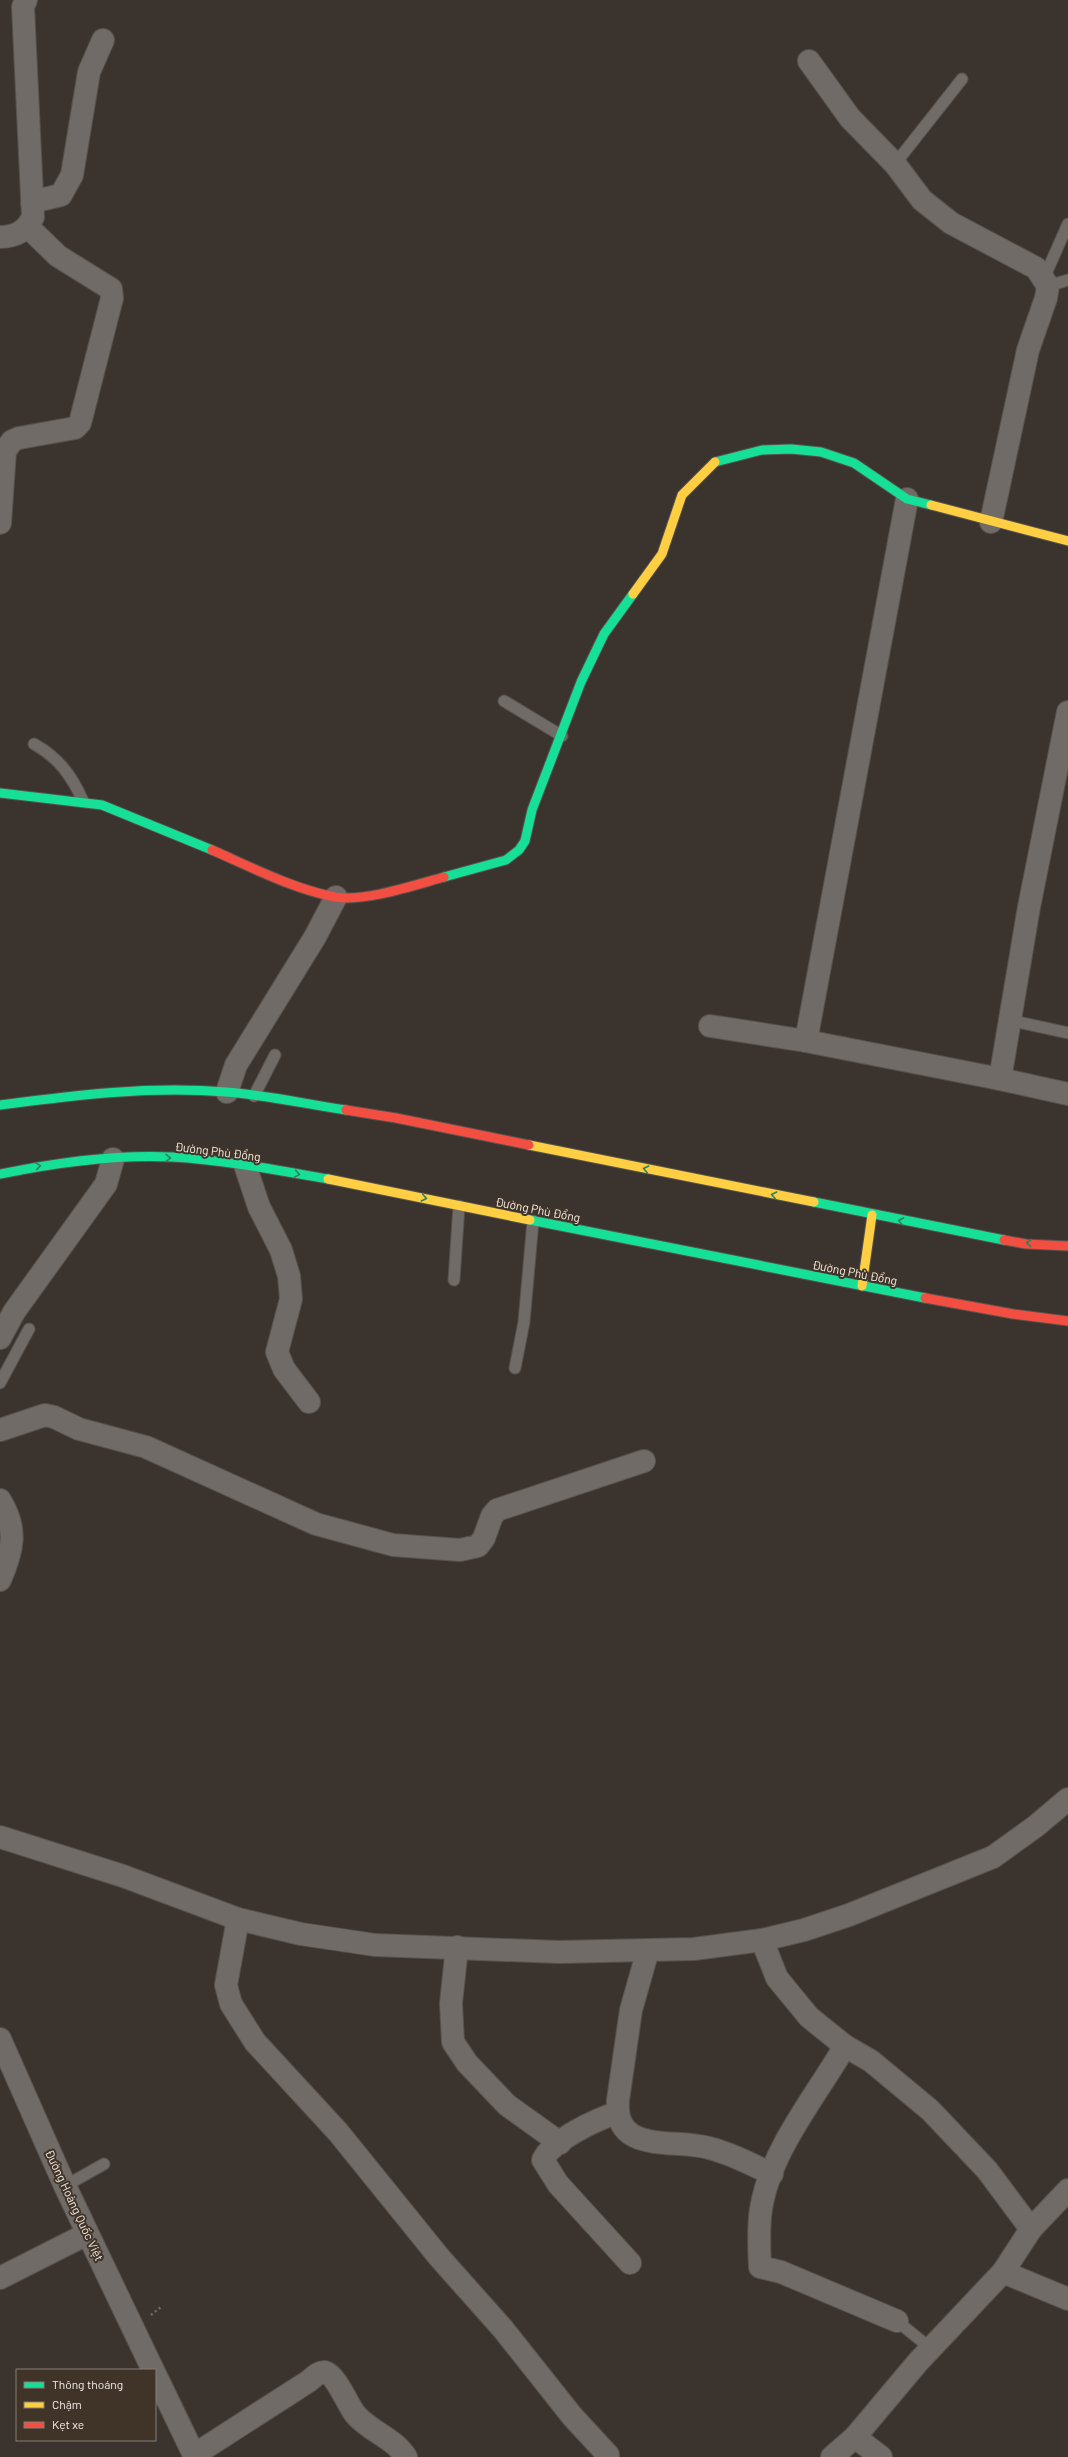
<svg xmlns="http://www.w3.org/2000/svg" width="1068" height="2457" font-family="Barlow,sans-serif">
<rect width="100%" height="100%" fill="#3b342e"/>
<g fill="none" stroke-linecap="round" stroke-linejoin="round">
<defs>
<g id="lane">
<path d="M895,164l67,-85"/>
<path d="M1044,278l24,-54"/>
<path d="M1048,286l20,-6"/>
<path d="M504,701l58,35"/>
<path d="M34,744c24,13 38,32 49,57"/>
<path d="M1009,1020l59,13"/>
<path d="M254,1096l21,-41"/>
<path d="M454,1280l5,-74"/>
<path d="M515,1368l9,-46 9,-101"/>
<path d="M0,1383l29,-54"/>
<path d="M65,2186l39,-22"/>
<path d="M897,2321l33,27"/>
</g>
<g id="street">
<path d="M809,61l41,57 45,46 27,36 29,23 85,45 12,18 -2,12 -18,52 -37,172"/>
<path d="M32,202l29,-7 11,-20 17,-103 14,-32"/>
<path d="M0,237c16,0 26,-6 33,-20l-10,-210 3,-7"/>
<path d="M0,523l5,-72 7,-10 7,-3 56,-10 5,-5 32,-125 -1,-9 -53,-33 -30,-29"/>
<path d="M1068,712l-39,195 -29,172 68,15"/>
<path d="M710,1026l96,15 194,38"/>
<path d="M806,1041l101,-542"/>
<path d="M227,1092l9,-27 79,-128 21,-40"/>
<path d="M245,1165l14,42 22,43 8,26 2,23 -14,53 7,17 25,33"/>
<path d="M0,1338l14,-26 92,-128 7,-25"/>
<path d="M0,1430l45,-15 9,2 25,12 67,18 170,77 77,21 67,5 18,-4 6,-8 8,-22 5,-6 147,-49"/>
<path d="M0,1500c18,29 13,50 0,80"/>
<path d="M0,1837l123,39 115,43 63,15 74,11 52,2 132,5 89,-2 46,-1 68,-9 42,-10 45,-15 144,-58 43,-31 32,-27"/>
<path d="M238,1919l-12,66 5,19 24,38 83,90 101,125 64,72 69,87 36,39"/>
<path d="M762,1940l15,38 32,39 36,29 26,15 59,49 57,60 44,59"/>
<path d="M457,1947l-6,56 2,39 14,21 40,42 53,38"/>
<path d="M648,1950l-17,60 -13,90c-4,55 55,38 91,48 22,5 43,17 63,26"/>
<path d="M0,2039l65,147 88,184"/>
<path d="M845,2046c-29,50 -75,105 -84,163 -3,19 -2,39 -1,58l21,5 116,49"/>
<path d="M617,2113c-20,6 -65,27 -74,47l15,24 72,79"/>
<path d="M1003,2272l65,27"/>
<path d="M0,2278l87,-44"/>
<path d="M155,2374l40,83"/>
<path d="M855,2437l26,20"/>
<path d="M194,2455l115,-74c4,-3 10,-10 16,-9 11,3 23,33 30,42 15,18 38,23 51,43"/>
<path d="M832,2457l23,-20 63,-75 85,-90 28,-43 37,-39"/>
</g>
<g id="fast">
<path d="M715,462l47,-12 29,-1 30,3 33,11 53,36 24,6"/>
<path d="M0,793l102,12 110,45"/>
<path d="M444,877l62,-17 13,-10 6,-9 7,-31 49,-128 23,-48 29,-40"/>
<path d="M0,1105c77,-10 148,-19 226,-13 40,3 80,12 120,18"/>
<path d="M0,1174c54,-11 117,-20 172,-17 52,3 104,13 156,22"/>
<path d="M814,1202l190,38"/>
<path d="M530,1220l395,78"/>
</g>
<g id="slow">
<path d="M931,505l137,36"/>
<path d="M633,594l29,-40 20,-59 33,-33"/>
<path d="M529,1145l285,57"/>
<path d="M328,1179l202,41"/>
<path d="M862,1286l10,-71"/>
</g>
<g id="jam">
<path d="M212,850c39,17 81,39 123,47 30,5 80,-12 109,-20"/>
<path d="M346,1110l50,8 133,27"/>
<path d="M1004,1240l22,4 42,2"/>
<path d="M925,1298l88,16 55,7"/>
</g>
</defs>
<!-- lane casing -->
<use href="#lane" stroke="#58524d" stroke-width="13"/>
<!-- street casing -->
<use href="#street" stroke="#58524d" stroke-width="24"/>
<!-- fast casing -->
<use href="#fast" stroke="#58524d" stroke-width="11"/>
<!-- slow casing -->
<use href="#slow" stroke="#58524d" stroke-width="11"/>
<!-- jam casing -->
<use href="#jam" stroke="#58524d" stroke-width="11"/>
<!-- path -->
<path stroke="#706b66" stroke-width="2.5" stroke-dasharray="2 3" stroke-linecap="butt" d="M151,2315l10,-8"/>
<!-- lane -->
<use href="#lane" stroke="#716b67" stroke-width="11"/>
<!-- street -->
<use href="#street" stroke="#716b67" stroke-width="22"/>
<!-- fast -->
<use href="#fast" stroke="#16e098" stroke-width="9"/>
<!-- slow -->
<use href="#slow" stroke="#ffcf43" stroke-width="9"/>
<!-- jam -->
<use href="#jam" stroke="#f24e42" stroke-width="9"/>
</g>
<!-- one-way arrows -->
<defs><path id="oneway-chevron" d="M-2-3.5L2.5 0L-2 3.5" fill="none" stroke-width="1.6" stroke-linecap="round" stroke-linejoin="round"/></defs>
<g stroke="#2d815b">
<use href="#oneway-chevron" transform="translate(168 1158) rotate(1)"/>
<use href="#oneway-chevron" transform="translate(38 1166) rotate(-9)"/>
<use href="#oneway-chevron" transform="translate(646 1169) rotate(-168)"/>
<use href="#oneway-chevron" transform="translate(297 1174) rotate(10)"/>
<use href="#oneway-chevron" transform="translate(774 1195) rotate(-168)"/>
<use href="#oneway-chevron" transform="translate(424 1198) rotate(12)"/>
<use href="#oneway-chevron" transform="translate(901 1221) rotate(-169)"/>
<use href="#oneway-chevron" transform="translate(1029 1243) rotate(-175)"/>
</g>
<g text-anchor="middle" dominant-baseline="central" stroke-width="4" stroke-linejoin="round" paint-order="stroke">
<!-- street labels -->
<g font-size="12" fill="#f4ece5" stroke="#403429">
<text transform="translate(218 1151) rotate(7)">Đường Phù Đổng</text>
<text transform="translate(538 1209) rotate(11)">Đường Phù Đổng</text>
<text transform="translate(855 1272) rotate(11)">Đường Phù Đổng</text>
<text transform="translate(75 2205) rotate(65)">Đường Hoàng Quốc Việt</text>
</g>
</g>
<!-- legend -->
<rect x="16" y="2369" width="140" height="72" fill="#403429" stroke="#887e74"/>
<rect x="24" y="2382" width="20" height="6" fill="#16e098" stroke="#887e74"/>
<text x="52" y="2389" font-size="12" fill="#f4ece5">Thông thoáng</text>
<rect x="24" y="2402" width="20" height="6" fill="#ffcf43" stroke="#887e74"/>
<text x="52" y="2409" font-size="12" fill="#f4ece5">Chậm</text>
<rect x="24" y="2422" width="20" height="6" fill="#f24e42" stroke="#887e74"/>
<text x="52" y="2429" font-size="12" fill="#f4ece5">Kẹt xe</text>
</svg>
